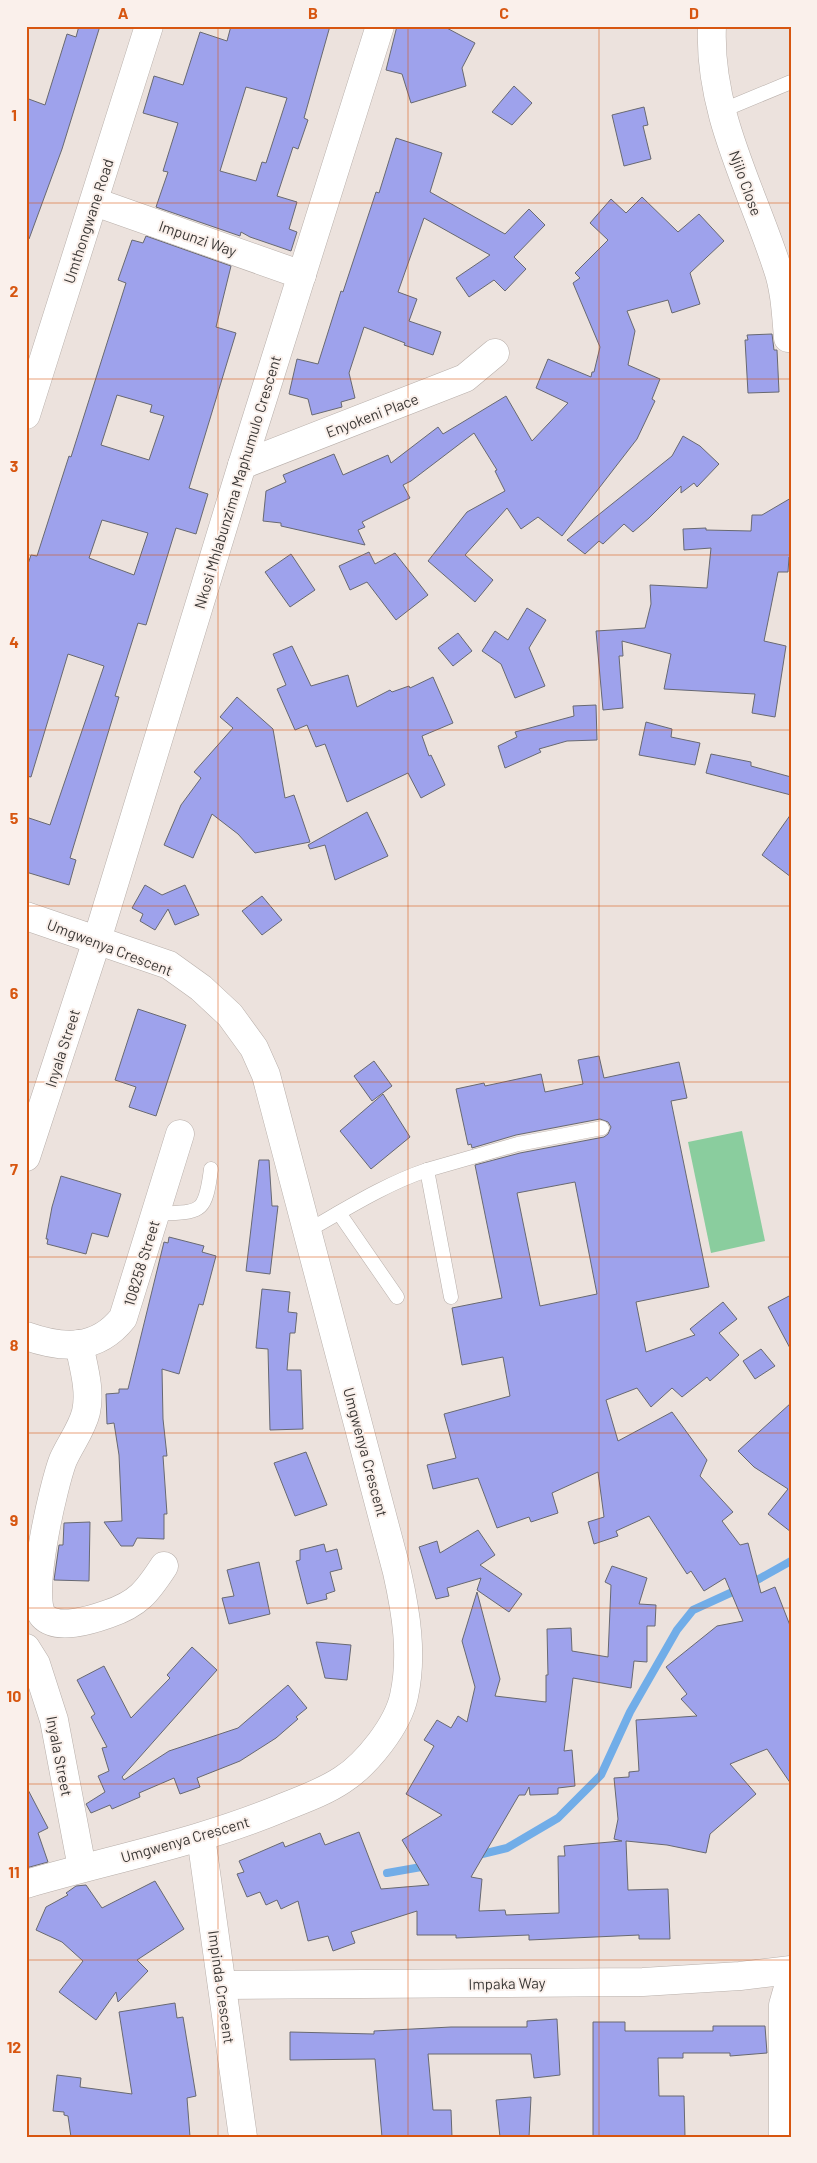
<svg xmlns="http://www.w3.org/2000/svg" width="817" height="2163" font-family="Barlow,sans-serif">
<rect width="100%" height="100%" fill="#ece2dd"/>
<!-- green -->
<path fill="#8acd9e" d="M742,1131l23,110 -54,12 -23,-111z"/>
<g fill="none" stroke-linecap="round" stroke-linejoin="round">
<!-- stream -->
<g stroke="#71ade8" stroke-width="8">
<path d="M750,1584l41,-23"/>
<path d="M474,1856l33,-8 51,-30 43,-43 29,-63 47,-82 16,-20 46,-21"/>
<path d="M387,1873l40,-7"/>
</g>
</g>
<!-- building -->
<g fill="#9ea2ec" stroke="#686971" fill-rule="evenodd">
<path d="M79,26h21l-38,123 -33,90 -3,-1v-140l19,7 22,-71 9,3z"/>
<path d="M231,26h99l-26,92 4,2 -10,29 -5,-2 -16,49 20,6 -8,27 8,3 -6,19 -41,-14 -9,-5 -1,4 -84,-29 12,-35 -5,-1 15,-48 -35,-10 11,-37 29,9 17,-53 27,9zM246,87l41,11 -21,65 -4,-1 -6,19 -36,-10z"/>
<path d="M397,26h46l32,17 -13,25 4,18 -55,17 -9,-29 -16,-4z"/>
<path d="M514,86l18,17 -20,22 -20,-13z"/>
<path d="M644,107l4,18 -5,1 8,33 -27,7 -12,-51z"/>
<path d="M396,138l46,15 -12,39 75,42 24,-25 16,16 -31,32 12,12 -21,22 -11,-11 -25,17 -13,-19 34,-23 -66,-37 -26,74 19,7 -8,22 32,11 -8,23 -29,-10 1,-2 -41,-16 -15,46 6,25 -14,4 1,5 -30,8 -4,-16 -19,-5 8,-35 21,5 23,-73 2,1 33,-100 3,1z"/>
<path d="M642,197l36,35 21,-18 25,27 -34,32 10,31 -28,9 -4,-13 -41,11 8,20 -7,34 32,14 -8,20 3,2 -18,38 -75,97 -24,-19 -17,12 -14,-21 -42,47 28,25 -18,22 -47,-41 39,-49 38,-21 -10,-20 2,-1 -23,-37 -63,48 -8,4 7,13 -48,24 3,5 -7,3 7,15 -84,-19v-3l-18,-2 3,-30 20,-9 -3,-7 51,-21 9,21 45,-20 3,8 47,-36 5,7 63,-38 26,45 36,-38 -32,-15 12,-29 43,18 1,-5h2l6,-25 -27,-64 7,-5 -5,-5 33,-33 -18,-17 21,-24 15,14z"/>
<path d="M146,236l85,30 -15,61 20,6 -47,155 19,6 -12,40 -20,-6 -30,97 -8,-2 -23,73 4,1 -49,161 6,2 -7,25 -43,-13v-55l24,8 54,-159 -36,-12 -37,123 -5,-1v-206l5,-15 6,1 32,-100 2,1 55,-174 -8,-3 14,-40 11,3zM117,395l35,10 -2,7 14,4 -15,44 -48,-15zM102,520l46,13 -14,42 -45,-17z"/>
<path d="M772,334l2,16h3l2,42 -31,1 -3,-53h3l-1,-5z"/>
<path d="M683,436l17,10 19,18 -22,23 -3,-4 -13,10v-7l-32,32 -16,14 -9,-8 -21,20 -4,-3 -14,13 -18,-14 105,-84z"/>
<path d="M791,498v59h-2l-1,15h-10l-14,69 22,5 -11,71 -23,-4 3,-19 -91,-5 7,-35 -49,-13 1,15h-4l4,52 -20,2 -7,-79 49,-3 6,-24 -1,-19 57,3 4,-40 -27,2 -1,-21 23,-1v2l45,1 1,-16h10z"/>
<path d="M369,552l6,12 20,-11 33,42 -32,25 -29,-38 -17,8 -11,-24z"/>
<path d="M291,554l24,36 -25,17 -25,-35z"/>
<path d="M527,608l19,12 -17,28 16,38 -30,12 -14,-34 -19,-13 13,-20 13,9z"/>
<path d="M458,633l14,18 -19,15 -15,-18z"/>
<path d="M292,646l19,40 37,-11 9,32 33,-17 2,2 17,-6 1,2 23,-11 20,46 -31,13 7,20 2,-1 14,30 -24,13 -13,-25 -61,29 -22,-58 -9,3 -9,-22 -12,5 -18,-41 9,-4 -13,-31z"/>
<path d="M237,697l36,32 12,69 9,-3 16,47 -55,11 -17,-19 -26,-20 -19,44 -29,-13 17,-40 20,-27 -7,-6 39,-44 -13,-11z"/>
<path d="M596,705l1,35 -30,1 -28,8 2,3 -36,16 -7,-22 19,-9 -2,-5 59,-16 -1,-10z"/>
<path d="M646,722l26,7 -1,8 29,6 -5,22 -56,-10z"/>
<path d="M711,754l40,8v4l40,11v18l-85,-22z"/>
<path d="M367,812l21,44 -53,24 -10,-35 -15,4 -2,-4z"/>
<path d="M791,814v63l-29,-22z"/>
<path d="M145,885l17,10 23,-10 14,30 -24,10 -7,-16 -13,21 -15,-9 3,-7 -11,-6z"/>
<path d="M262,896l20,24 -20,15 -20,-24z"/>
<path d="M138,1009l48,16 -30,91 -27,-9 7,-20 -21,-7z"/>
<path d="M599,1056l5,22 75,-16 8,36 -16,3 38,186 -73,15 10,50 49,-17 -5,-6 33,-27 14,17 -18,14 20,22 -29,26 -3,-4 -25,20 -10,-9 -21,19 -14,-19 -31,12 12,41 54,-29 35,48 -7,16 33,36 -11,9 18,24 8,-2 13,50 14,-6 16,41v156l-24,-35 -37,15 26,30 -46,40 -4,19 -39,-8 -41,-4 2,49 40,-1 2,50h-31v-4l-110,5v-5l-73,3v-3h-39v-24l-66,21 4,11 -22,8 -5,-15 -20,5 -10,-40 -17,8 -4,-9 -11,5 -6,-13 -13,5 -10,-23 7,-2 -5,-11 44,-19 2,5 35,-14 5,12 34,-13 22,57 48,-4 -27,-45 40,-25 -36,-21 28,-48 -10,-6 13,-20 14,8 7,-12 9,6 8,-35 -13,-46 15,-49 23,87 -5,17 51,6v-27h2l-1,-46 24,-1 1,23 36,6 3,-72 -6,-3 7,-16 35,12 -8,26 17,1 -1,21h-8v36l-13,-1 -3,27 -58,-10 -9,73 8,-1 3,36 -17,2v6l-28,1 -1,-8 -4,8h-6l-48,82 11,2 -3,32 26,-1 1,5 53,-2 -1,-57h7l-1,-10 58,-5 -8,-2 4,-20 -4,-41 15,-1v-5l10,-1 -3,-51 61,-4 -16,-17 6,-5 -21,-27 51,-41 26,-5 -18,-43 -21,13 -13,-20 -4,3 -38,-58 -33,15 2,5 -24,8 -6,-22 16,-5 -6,-45 -46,21 6,20 -27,9 -2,-5 -32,11 -19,-50 -45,11 -6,-24 29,-7 -12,-44 66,-18 -7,-39 -41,8 -10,-57 50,-10 -27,-133 45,-12 84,-16 4,-3 3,-7 -3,-5 -8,-3 -84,16 -44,13 -1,-4 -3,1 -12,-56 28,-6 1,3 56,-12 4,18 38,-8 -5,-24zM575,1182l22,112 -57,12 -23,-113z"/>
<path d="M374,1061l18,25 -20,15 -18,-25z"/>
<path d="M383,1094l27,43 -39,32 -31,-38z"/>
<path d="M259,1160h10l3,46h6l-8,68 -24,-3z"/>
<path d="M61,1176l60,18 -13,43 -16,-4 -6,21 -39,-10 1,-5h-2l6,-32z"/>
<path d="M169,1237l35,9 -2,6 14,4 -13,49 -4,-1 -20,70 -17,-5 1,50 4,37h-4l4,58h-3v25l-27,-1 -4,8h-12l-17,-24 18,-1 -3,-66 -5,-32 -7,1 -1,-30 13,-1v-4h9l36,-147 4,1z"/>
<path d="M262,1289l28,3 -2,20 9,1 -2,20h-5l-3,37h14l2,59 -33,1 -2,-81 -12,-1z"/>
<path d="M791,1295v55l-23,-43z"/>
<path d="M761,1349l14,17 -20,13 -12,-18z"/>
<path d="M791,1403v129l-23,-18 20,-25 -34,-22 -16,-16z"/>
<path d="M306,1452l21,53 -32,11 -21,-53z"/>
<path d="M90,1522l-1,59 -35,-1 5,-35h4l1,-22z"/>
<path d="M478,1530l17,25 -15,10 42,29 -13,18 -32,-22 4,-12 -34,10 2,8 -13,3 -17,-52 18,-6 3,12z"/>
<path d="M324,1544l2,8 11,-3 5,20 -12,3 5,19 -9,3 1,5 -20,5 -11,-43 4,-1v-10z"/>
<path d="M259,1562l11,52 -41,10 -7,-26 12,-2 -7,-26z"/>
<path d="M316,1642l35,3 -4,35 -22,-2z"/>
<path d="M192,1647l25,23 -95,107 2,3 45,-29 69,-23 50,-43 19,23 -11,9 2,2 -22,19 -36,23 -43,17 3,9 -20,7 -6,-16 -35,15 1,4 -28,12 -2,-4 -19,8 -5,-9 19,-12 -7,-16 11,-5 -7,-23 5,-1 -16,-30 4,-3 -18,-34 27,-14 27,52 39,-40 -3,-3z"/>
<path d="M26,1786l22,42 -10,5 10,29 -22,6z"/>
<path d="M155,1881l29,48 -47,31 11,11 -30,31 -2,-10 -20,28 -37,-28 24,-31 -21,-19 -26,-12 10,-23 22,-12 -2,-2 10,-7 10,-1 16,23z"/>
<path d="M175,2003l2,15 6,-1 13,79 -9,2 3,39h-119l-3,-21 -4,-1v-3l-11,-1 4,-36 24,3 -1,9 52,7 -13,-82z"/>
<path d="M557,2019l3,56 -26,3 -3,-24h-103l5,56h18l1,27h-70l-7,-78 -85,1v-28l84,2v-3l77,-4h76v-6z"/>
<path d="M593,2022h32v9h88v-5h52l2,27 -37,3v-3h-47v5h-25l1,38h25l1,41h-92z"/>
<path d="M531,2097l-2,40h-29l-4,-37z"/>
</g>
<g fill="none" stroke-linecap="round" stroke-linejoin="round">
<defs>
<g id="service">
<path d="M721,111l70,-29"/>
<path d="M427,1170l91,-26 84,-16"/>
<path d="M339,1213l58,84"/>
<path d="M156,1214c45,-3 49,2 55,-45"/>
<path d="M307,1231c39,-22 78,-47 120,-61l24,127"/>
</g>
<g id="minor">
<path d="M712,26c-4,86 39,161 65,241 8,22 9,48 11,71"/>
<path d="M95,202l207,73"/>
<path d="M26,415l123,-389"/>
<path d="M242,465l223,-87 30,-25"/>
<path d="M26,916l143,49 32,23 29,27 24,33 12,27 131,497c9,40 16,83 7,124 -6,29 -37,68 -62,84 -18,12 -38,19 -58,27 -83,35 -172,52 -258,77"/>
<path d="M26,1157l71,-217 145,-475 138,-439"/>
<path d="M26,1336c37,13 71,15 97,-18l57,-184"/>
<path d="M79,1344c4,21 12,46 7,68 -4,17 -16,32 -23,48 -9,23 -36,138 -20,156 14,15 48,4 65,-2 30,-10 39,-22 56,-48"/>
<path d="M26,1648l10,16 18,56 28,148"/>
<path d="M201,1837l42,300"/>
<path d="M222,1985l421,-3 97,-6 51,-6"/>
<path d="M783,2137v-132l8,-28"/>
</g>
</defs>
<!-- service casing -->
<use href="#service" stroke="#b8afaa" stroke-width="15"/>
<!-- minor casing -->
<use href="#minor" stroke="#b8afaa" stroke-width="29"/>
<!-- service -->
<use href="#service" stroke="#fff" stroke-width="14"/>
<!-- minor -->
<use href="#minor" stroke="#fff" stroke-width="28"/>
</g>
<!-- grid -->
<path fill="none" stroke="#d75610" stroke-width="1" stroke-opacity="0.55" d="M218,26v2111M408,26v2111M599,26v2111M26,203h765M26,379h765M26,555h765M26,730h765M26,906h765M26,1082h765M26,1257h765M26,1433h765M26,1608h765M26,1784h765M26,1960h765"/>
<g text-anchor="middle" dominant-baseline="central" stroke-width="4" stroke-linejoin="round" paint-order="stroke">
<!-- street labels -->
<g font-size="15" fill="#3b3836" stroke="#faf0eb">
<text transform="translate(746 183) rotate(70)">Njilo Close</text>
<text transform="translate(88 221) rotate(-72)">Umthongwane Road</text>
<text transform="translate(198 238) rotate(19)">Impunzi Way</text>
<text transform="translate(372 415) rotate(-21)">Enyokeni Place</text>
<text transform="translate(237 482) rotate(-73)">Nkosi Mhlabunzima Maphumulo Crescent</text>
<text transform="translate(110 947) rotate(21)">Umgwenya Crescent</text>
<text transform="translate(62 1048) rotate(-72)">Inyala Street</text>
<text transform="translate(141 1263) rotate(-73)">108258 Street</text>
<text transform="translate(366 1452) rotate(75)">Umgwenya Crescent</text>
<text transform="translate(60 1756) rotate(79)">Inyala Street</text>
<text transform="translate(185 1839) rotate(-16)">Umgwenya Crescent</text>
<text transform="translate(507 1983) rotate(-1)">Impaka Way</text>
<text transform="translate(222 1987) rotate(82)">Impinda Crescent</text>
</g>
</g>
<!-- border -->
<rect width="817" height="2163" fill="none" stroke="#faf0eb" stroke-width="55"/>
<rect x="28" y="28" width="762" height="2108" fill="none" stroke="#d75610" stroke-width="2"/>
<g font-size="16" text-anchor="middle" font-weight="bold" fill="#d75610">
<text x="123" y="19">A</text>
<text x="313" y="19">B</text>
<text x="504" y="19">C</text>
<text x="694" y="19">D</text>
<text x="14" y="121">1</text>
<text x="14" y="297">2</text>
<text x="14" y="472">3</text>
<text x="14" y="648">4</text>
<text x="14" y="824">5</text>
<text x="14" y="999">6</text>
<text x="14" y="1175">7</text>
<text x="14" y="1351">8</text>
<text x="14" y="1526">9</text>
<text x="14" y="1702">10</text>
<text x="14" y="1878">11</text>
<text x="14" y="2053">12</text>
</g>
</svg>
